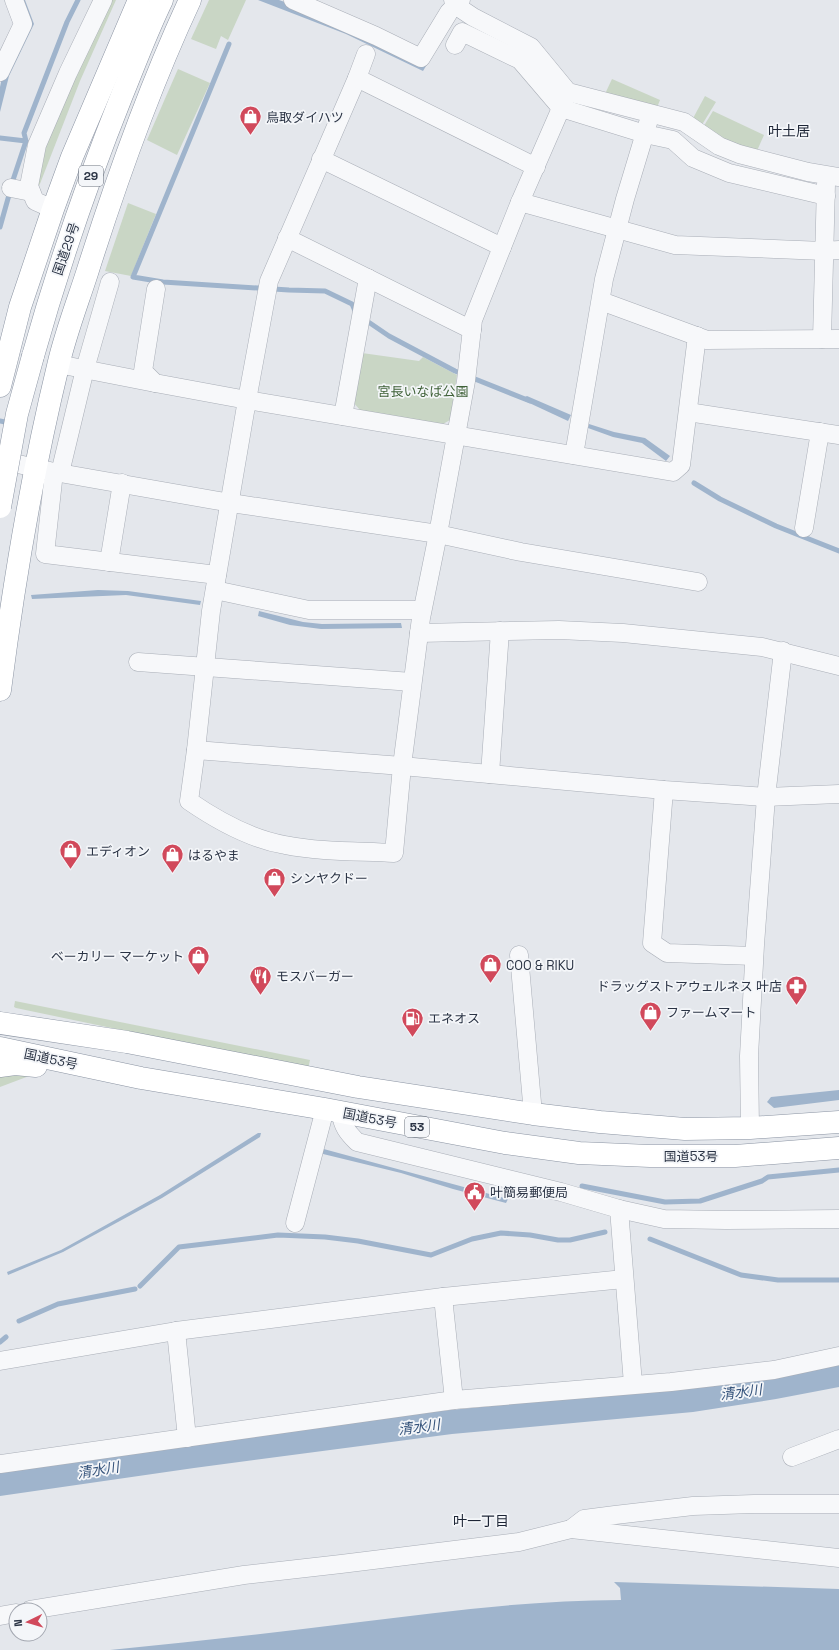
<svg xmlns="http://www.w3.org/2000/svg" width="839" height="1650" font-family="'Space Grotesk','Noto Sans JP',sans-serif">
<rect width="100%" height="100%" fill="#e4e7ec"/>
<!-- green -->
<g fill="#c9d6c5">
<path d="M111,0h5l-36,81 -44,113 8,-47z"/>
<path d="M209,0h37l-18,40 -7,-4 -5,13 -25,-10z"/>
<path d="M178,69l32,14 -33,72 -30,-15z"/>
<path d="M612,79l48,21 -4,10 -52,-14z"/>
<path d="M705,96l11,6 -16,26 -9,-6z"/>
<path d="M713,111l51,24 -8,18 -54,-24z"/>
<path d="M128,203l28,11 -25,62 -26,-5z"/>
<path d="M362,353l57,8 4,-4 34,18 -7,45 -7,4 -83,-14 -7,-8z"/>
<path d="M15,1001l295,59 -2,9 -292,-61 -2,-1z"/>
<path d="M45,1070l-45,17v-15z"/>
</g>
<!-- water -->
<g fill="#9fb4cc">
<path d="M18,0h7l9,24 -25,52 -9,36v-25z"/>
<path d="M258,0h21l20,7 123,55 32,-50 5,2 -2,4h-2l-32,53 -77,-37z"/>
<path d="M527,396l44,19 -3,6 -43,-20v-4z"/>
<path d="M589,424l25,8 31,6 25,18 -4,5 -24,-18 -29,-6 -25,-9z"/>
<path d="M98,590l30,1 73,10 -1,4 -74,-10 -94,4 -1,-4z"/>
<path d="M259,611l44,11 19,2 79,-1 1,5 -81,1 -31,-4 -32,-9z"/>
<path d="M839,1090v10l-65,8 -7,-6 4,-5z"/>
<path d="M258,1133h3l-1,4 -98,61 -99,54 -55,23 -1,-3 54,-22 99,-55z"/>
<path d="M320,1148l188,51 -2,4 -53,-14 -52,-16 -82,-20z"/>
<path d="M839,1363v24l-63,12 -83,13 -241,22 -258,34 -194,28v-25l440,-60 123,-12z"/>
<path d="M614,1582l225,7v61h-729c81,-8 161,-17 242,-27 89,-11 179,-23 269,-23l-1,-12z"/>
</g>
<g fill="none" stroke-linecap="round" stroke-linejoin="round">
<!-- stream -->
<g stroke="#9fb4cc" stroke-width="5">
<path d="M229,44l-96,233 30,5 126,8 36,1 27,13 4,9"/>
<path d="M0,138l26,3"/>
<path d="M12,183l14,-42 -2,-8 43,-111 11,-22"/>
<path d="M0,227l9,-32"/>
<path d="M364,319l25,17 66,35 75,30"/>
<path d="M0,421l10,2"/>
<path d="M694,483l26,16 56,27 63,25"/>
<path d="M582,1186l83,16 35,-1 62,-20 6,-4 71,-7"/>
<path d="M650,1239l91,36 37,5h61"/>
<path d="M140,1286l39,-39 75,-9 24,-3 47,2 33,4 73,14 41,-16 29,-6 29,2 28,5h12l35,-8"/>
<path d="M19,1321l39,-17 77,-15"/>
<path d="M0,1342l6,-5"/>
</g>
<defs>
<g id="minor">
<path d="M293,0l83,36 45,22 28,-46 12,-12"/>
<path d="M453,0l8,9 12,8 58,30 37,45 116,30 35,24 20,8 69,18 31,5"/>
<path d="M455,45l7,-13 58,28 41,48 84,26 28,6 20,18 36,15 97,23"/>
<path d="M366,54l-9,24 -88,203 -22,119 -36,211 -15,139 -7,51c29,20 61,38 96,44 35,7 73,6 109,8l8,-87 19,-148 17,-84 28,-153 7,-61 47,-118 48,-110"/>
<path d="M0,72l23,-48 -9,-24"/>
<path d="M357,78l179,89"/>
<path d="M321,159l181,88"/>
<path d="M11,188l20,4"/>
<path d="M520,202l155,43 149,6 15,-1"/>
<path d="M53,209l-18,-8 -6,-15 8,-41 31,-72 35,-73"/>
<path d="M287,238l185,92"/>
<path d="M156,289l-13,82 12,12 92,17 426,72 8,-7 16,-129"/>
<path d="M601,301l106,39 132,-1"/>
<path d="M822,339l4,-155"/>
<path d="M58,364l97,19"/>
<path d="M688,412l151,23"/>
<path d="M343,416l25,-138"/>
<path d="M574,455l30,-176 21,-80 23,-76"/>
<path d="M0,460l54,12 177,31 207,31 83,18 177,30"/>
<path d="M54,472l-9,82 172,21"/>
<path d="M60,473l25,-104 25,-87"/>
<path d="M804,528l16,-96"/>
<path d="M109,562l13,-79"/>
<path d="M215,590l94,20h113"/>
<path d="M419,633l140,-3 64,3 139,14 77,19"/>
<path d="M138,662l274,20"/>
<path d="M196,750l206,16 262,24 102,7 73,-3"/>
<path d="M490,774l10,-143"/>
<path d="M664,790l-12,153 15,10 87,3"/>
<path d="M519,955l14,159"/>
<path d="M341,1113c1,13 7,20 16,29l204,50 58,17 45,10 62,1 113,-1"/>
<path d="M750,1128l-1,-72 6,-111 11,-148 17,-146"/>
<path d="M619,1209l14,175"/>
<path d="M295,1223l30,-114"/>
<path d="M443,1297l11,103"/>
<path d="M176,1331l11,107"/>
<path d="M0,1361l176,-30 267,-34 181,-18"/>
<path d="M792,1457l47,-18"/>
<path d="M0,1464l454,-64 217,-18 103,-12 65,-14"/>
<path d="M571,1529l268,29"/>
<path d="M30,1610l214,-35 97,-11 178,-22 52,-13 13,-10 31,-4 78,-9 61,-2h85"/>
<path d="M0,1616l16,-3"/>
</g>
<g id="trunk">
<path d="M33,356c25,-89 55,-176 89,-261 13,-32 25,-64 40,-95"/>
<path d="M0,386l20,-79 33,-98 19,-52 67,-157"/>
<path d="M0,690c14,-109 32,-217 58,-324 7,-31 19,-62 29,-93 29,-92 62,-185 103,-273"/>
<path d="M0,1023l127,19 231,45 175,27 67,8 85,7 65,-1 89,-6"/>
<path d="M0,1048l141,30 184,31 180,34 74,10 71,3h85l104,-8"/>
<path d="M0,1066l15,-2 21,2"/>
</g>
</defs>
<!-- minor casing -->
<use href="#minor" stroke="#a9aeb7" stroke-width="19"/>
<!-- trunk casing -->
<use href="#trunk" stroke="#8b94a3" stroke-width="23"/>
<!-- minor -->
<use href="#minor" stroke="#f7f8fa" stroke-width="18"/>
<!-- trunk -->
<use href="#trunk" stroke="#fff" stroke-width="22"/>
<defs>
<path id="trunk-bridge" d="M0,507l17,-93 16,-58"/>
</defs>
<!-- trunk-bridge casing -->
<use href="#trunk-bridge" stroke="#8b94a3" stroke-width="23" stroke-linecap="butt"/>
<!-- trunk-bridge -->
<use href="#trunk-bridge" stroke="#fff" stroke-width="22"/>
</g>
<!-- icons -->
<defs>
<symbol id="shop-pin" viewBox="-11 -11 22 30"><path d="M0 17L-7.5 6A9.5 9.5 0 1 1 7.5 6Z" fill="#d1495b" stroke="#f4f6f9"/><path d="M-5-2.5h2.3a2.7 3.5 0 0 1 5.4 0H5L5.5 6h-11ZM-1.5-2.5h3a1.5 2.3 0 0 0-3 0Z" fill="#fff"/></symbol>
<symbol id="restaurant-pin" viewBox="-11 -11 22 30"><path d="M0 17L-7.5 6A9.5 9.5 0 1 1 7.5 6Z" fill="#d1495b" stroke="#f4f6f9"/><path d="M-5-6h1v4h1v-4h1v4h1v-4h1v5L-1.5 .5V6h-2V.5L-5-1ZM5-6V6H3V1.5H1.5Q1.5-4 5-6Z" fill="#fff"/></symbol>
<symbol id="pharmacy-pin" viewBox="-11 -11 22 30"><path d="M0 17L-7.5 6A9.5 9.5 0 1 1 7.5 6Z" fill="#d1495b" stroke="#f4f6f9"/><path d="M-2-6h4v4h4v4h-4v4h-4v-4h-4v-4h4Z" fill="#fff"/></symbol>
<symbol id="fuel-pin" viewBox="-11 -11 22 30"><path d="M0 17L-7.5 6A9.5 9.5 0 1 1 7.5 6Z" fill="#d1495b" stroke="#f4f6f9"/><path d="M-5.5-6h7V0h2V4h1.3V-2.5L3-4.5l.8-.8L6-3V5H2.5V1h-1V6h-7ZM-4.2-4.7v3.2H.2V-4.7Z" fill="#fff"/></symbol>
<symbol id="civic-pin" viewBox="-11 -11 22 30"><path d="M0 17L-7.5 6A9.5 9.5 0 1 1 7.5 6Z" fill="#d1495b" stroke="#f4f6f9"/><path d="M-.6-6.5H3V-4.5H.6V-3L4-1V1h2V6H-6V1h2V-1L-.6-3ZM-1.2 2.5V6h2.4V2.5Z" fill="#fff"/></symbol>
</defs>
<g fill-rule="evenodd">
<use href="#shop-pin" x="238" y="104" width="25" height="34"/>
<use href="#shop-pin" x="58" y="838" width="25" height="34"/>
<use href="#shop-pin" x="160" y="842" width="25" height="34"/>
<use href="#shop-pin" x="262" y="866" width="25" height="34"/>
<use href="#shop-pin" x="186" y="944" width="25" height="34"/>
<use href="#shop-pin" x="478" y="952" width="25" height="34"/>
<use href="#restaurant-pin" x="248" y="964" width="25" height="34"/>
<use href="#pharmacy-pin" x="784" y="974" width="25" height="34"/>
<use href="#shop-pin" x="638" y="1000" width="25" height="34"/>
<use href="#fuel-pin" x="400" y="1006" width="25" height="34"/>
<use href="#civic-pin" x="462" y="1180" width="25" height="34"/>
</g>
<g text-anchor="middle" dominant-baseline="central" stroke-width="3.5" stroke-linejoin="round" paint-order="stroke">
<!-- shield labels -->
<g fill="#f4f6f9" stroke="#676e7b" stroke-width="1">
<rect x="79" y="166" width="24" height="20" rx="3"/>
<rect x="405" y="1117" width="24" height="20" rx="3"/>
</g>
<g font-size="12" font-weight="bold" fill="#2b3445">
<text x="91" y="176">29</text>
<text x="417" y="1127">53</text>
</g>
<!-- poi labels -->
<g font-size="13" fill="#2b3445" stroke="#f4f6f9" text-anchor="start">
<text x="266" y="117">鳥取ダイハツ</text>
<text x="86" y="851">エディオン</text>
<text x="188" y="855">はるやま</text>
<text x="290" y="878">シンヤクドー</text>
<text x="184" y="956" text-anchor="end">ベーカリー マーケット</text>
<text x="506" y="965">COO &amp; RIKU</text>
<text x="276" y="976">モスバーガー</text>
<text x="782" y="986" text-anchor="end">ドラッグストアウェルネス 叶店</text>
<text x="666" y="1012">ファームマート</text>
<text x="428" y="1018">エネオス</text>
<text x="490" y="1192">叶簡易郵便局</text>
</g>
<!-- street labels -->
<g font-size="13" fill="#2b3445" stroke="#f4f6f9">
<text transform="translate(66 249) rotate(-71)">国道29号</text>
<text transform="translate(51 1059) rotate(12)">国道53号</text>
<text transform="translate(370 1118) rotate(11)">国道53号</text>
<text x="691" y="1156">国道53号</text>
</g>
<!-- park labels -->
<g font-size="13" fill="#3f6138" stroke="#f4f6f9">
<text x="423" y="391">宮長いなば公園</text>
</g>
<!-- neighbourhood labels -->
<g font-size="14" fill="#1d2536" stroke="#f4f6f9">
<text x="789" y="131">叶土居</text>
<text x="481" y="1521">叶一丁目</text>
</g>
<!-- water labels -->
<g font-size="14" font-style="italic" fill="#34527a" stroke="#f4f6f9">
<text transform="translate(741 1392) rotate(-7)">清水川</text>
<text transform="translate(419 1427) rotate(-7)">清水川</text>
<text transform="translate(98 1470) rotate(-9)">清水川</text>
</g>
</g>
<!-- north arrow -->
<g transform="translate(28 1622) rotate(265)"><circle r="19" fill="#f4f6f9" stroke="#a4a8b1"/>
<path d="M0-3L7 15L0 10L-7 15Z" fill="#d1495b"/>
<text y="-6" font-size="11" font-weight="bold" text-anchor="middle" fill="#2b3445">N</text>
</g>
</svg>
